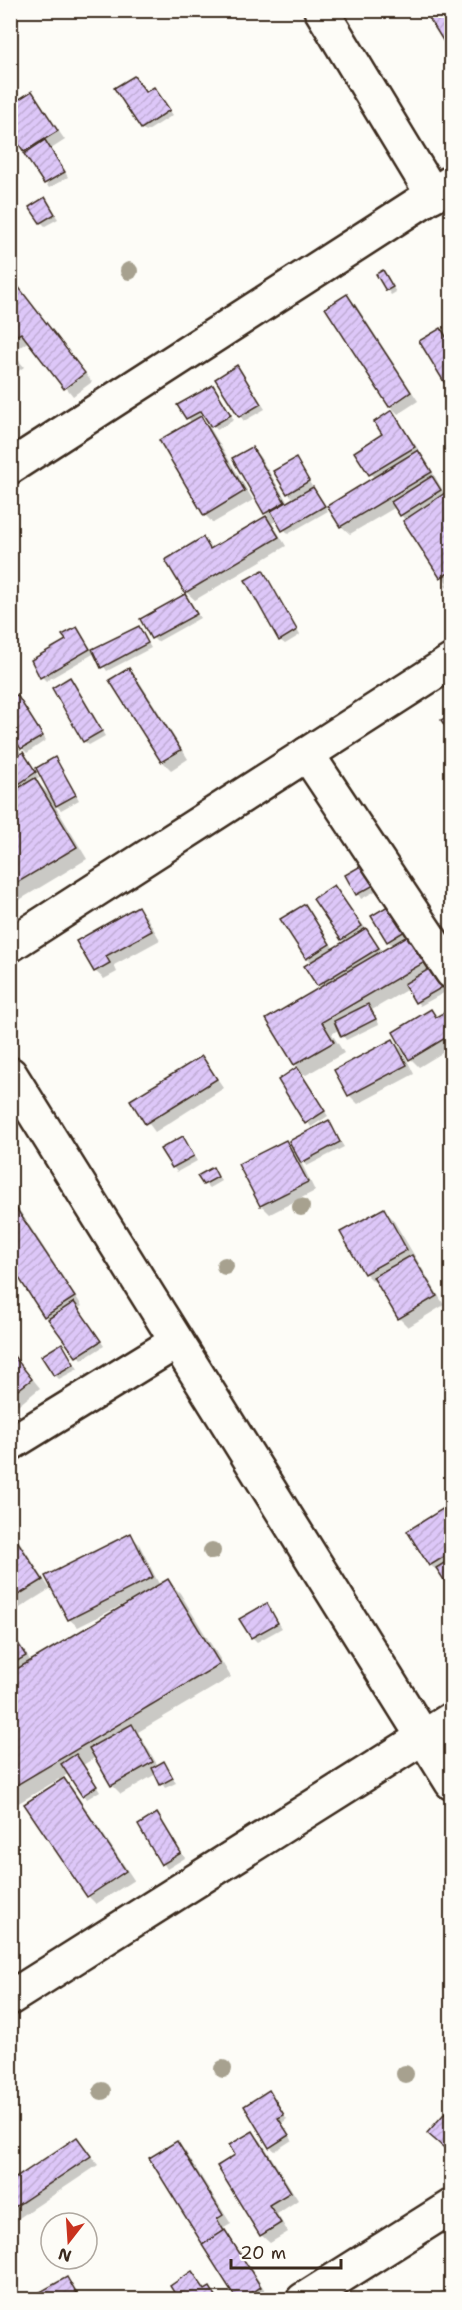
<svg xmlns="http://www.w3.org/2000/svg" width="462" height="2310" font-family="'Shantell Sans',sans-serif">
<defs>
<pattern id="building-hatch" width="6" height="6" patternUnits="userSpaceOnUse" patternTransform="scale(1.5)"><rect width="6" height="6" fill="#ddc7f8"/><path d="M-1 1l2-2M0 6l6-6M5 7l2-2" fill="none" stroke="#bfabd4"/></pattern>
</defs>
<rect width="100%" height="100%" fill="#fdfcf7"/>
<filter id="ink" filterUnits="userSpaceOnUse"><feTurbulence type="fractalNoise" baseFrequency=".0167" numOctaves="2"/><feDisplacementMap in="SourceGraphic" scale="12" xChannelSelector="R" yChannelSelector="G"/><feConvolveMatrix kernelMatrix="1 2 1 2 8 2 1 2 1" color-interpolation-filters="sRGB"/></filter>
<g filter="url(#ink)">
<!-- shadow -->
<g fill="#0003">
<path d="M134,77l12,17 8,-5 19,26 -27,17 -4,-4z"/>
<path d="M32,93l33,47 -14,9 17,28 -19,11 -24,-37 -11,-56 5,6z"/>
<path d="M45,199l13,20 -13,7 -4,-4z"/>
<path d="M383,272l13,20 -5,3 -13,-20z"/>
<path d="M10,278l82,104 -19,14 -44,-55 -9,6 -10,-10z"/>
<path d="M347,295l8,9 63,97 -20,13 -8,-8z"/>
<path d="M10,350l14,17 -14,10z"/>
<path d="M237,367l28,42 -21,12 -4,-5z"/>
<path d="M213,386l21,34 -17,10 -11,-15 -5,3 8,8 44,74 -40,23 -8,-8 -13,-92 -13,-17z"/>
<path d="M392,412l34,48 19,35 7,6v94l-7,-10 2,-2 -51,-76 -46,27 -9,-8 33,-48 -18,-26 28,-17z"/>
<path d="M252,448l8,9 28,46 6,-4 -6,-6 7,-33 33,51 -40,23 -10,-14 -6,3 14,23 -91,54 -9,-8 17,-53 10,10 55,-33 -34,-57z"/>
<path d="M263,572l37,63 -15,9 -5,-4z"/>
<path d="M185,596l15,22 -43,24 -4,-4z"/>
<path d="M77,628l15,23 47,-23 12,20 -44,23 -12,-18 -49,28 -4,-4z"/>
<path d="M128,670l9,8 51,81 -17,11 -9,-9 -51,-80z"/>
<path d="M70,679l35,57 -16,9 -5,-4z"/>
<path d="M17,697l29,43 -19,13 -5,-5z"/>
<path d="M10,738l29,39 -4,3 16,16 4,-37 4,4 20,37 -18,10 -7,-6 33,55 -71,43 -6,-6z"/>
<path d="M347,875l41,9 -27,15z"/>
<path d="M338,891l45,61 10,-6 -5,-5 5,-36 56,85 -29,16 -12,-17 -36,21 7,14 -33,16 -7,-11 -7,5 12,19 -38,22 -6,-3 28,44 -17,11 -31,-47 19,-12 -31,-48 54,-32 -10,-25 -5,-5 -3,-52 30,43 12,-7 -4,-3z"/>
<path d="M138,908l8,8 14,24 -46,25 3,7 -13,7 -9,-8z"/>
<path d="M452,1009v38l-33,20 -8,-8 20,-48 7,7z"/>
<path d="M393,1041l9,9 12,24 -56,30 -9,-9z"/>
<path d="M202,1058l22,30 -69,44 -23,-31z"/>
<path d="M328,1122l16,25 -37,19 -7,-6 15,31 -45,23 -9,-9 25,-63 10,9z"/>
<path d="M183,1138l14,23 -20,11 -4,-5z"/>
<path d="M213,1169l8,12 -12,7 -4,-4z"/>
<path d="M10,1196l72,110 -4,2 26,38 -22,14 -36,-44 -36,-54z"/>
<path d="M384,1210l8,8 52,87 -36,22 -9,-9 -23,-38 -2,2 -9,-9z"/>
<path d="M66,1350l12,19 -19,10 -4,-4z"/>
<path d="M10,1351l30,37 -21,17 -9,-8z"/>
<path d="M10,1405l6,6 -6,4z"/>
<path d="M452,1505v84l-9,-14 -13,-10 -21,-34z"/>
<path d="M10,1527l40,62 -40,25z"/>
<path d="M130,1535l9,9 21,42 8,-5 12,12 51,84 -93,55 20,34 6,-3 12,20 -11,5 -9,-14 -35,20 -9,-9 -16,-28 -13,8 17,26 -13,8 -18,-26 -7,5 10,10 62,92 -38,24 -8,-8 -29,-117 -49,29v-168l4,-1 8,8 9,15 98,-58 -1,-2 -50,25 -9,-8z"/>
<path d="M267,1605l15,23 -25,14 -5,-5z"/>
<path d="M157,1815l28,43 -18,11 -27,-43z"/>
<path d="M269,2092l18,27 -5,4 10,17 -17,11 -5,-4z"/>
<path d="M252,2133l9,8 37,59 -21,14 11,18 -18,11 -9,-8 -24,-80z"/>
<path d="M77,2139l21,26 -82,55 -6,-5v-31z"/>
<path d="M176,2143l9,8 46,73 -7,4 44,67 -6,5h-23z"/>
<path d="M67,2279l15,21h-53z"/>
</g>
<!-- building -->
<g fill="url(#building-hatch)" stroke="#3b2a1e" stroke-width="1.5">
<path d="M424,10h28v45z"/>
<path d="M134,76l12,16 8,-5 16,23 -29,19 -27,-41z"/>
<path d="M32,91l26,40 -34,21 -14,-21v-36l4,-2 4,7z"/>
<path d="M45,140l20,32 -21,12 -20,-30z"/>
<path d="M45,197l10,17 -15,9 -11,-16z"/>
<path d="M383,270l10,17 -7,4 -10,-17z"/>
<path d="M10,276l75,97 -21,16 -43,-56 -11,6z"/>
<path d="M347,294l64,98 -22,15 -64,-99z"/>
<path d="M441,328l11,19v48l-33,-54z"/>
<path d="M237,365l24,39 -22,13 -24,-38z"/>
<path d="M213,385l18,30 -20,12 -10,-16 -15,8 -9,-14z"/>
<path d="M392,410l23,37 -46,28 -15,-23 28,-18 -8,-12z"/>
<path d="M201,416l44,75 -41,25 -45,-76z"/>
<path d="M252,447l33,55 -21,12 -32,-56z"/>
<path d="M418,450l14,22 -92,55 -13,-21z"/>
<path d="M296,458l13,23 -22,13 -14,-23z"/>
<path d="M432,476l9,14 -41,26 -9,-14z"/>
<path d="M313,487l12,19 -43,25 -11,-20z"/>
<path d="M445,493l7,9v69l-12,7 -37,-57z"/>
<path d="M266,516l13,21 -94,56 -20,-33 38,-23 7,12z"/>
<path d="M263,570l34,60 -18,11 -34,-61z"/>
<path d="M185,594l12,20 -46,25 -11,-20z"/>
<path d="M139,626l9,17 -47,25 -9,-19z"/>
<path d="M77,627l13,22 -50,29 -9,-18 35,-20 -4,-5z"/>
<path d="M129,668l52,82 -20,12 -52,-82z"/>
<path d="M70,677l32,54 -19,11 -31,-54z"/>
<path d="M17,695l26,41 -22,13 -11,-16v-34z"/>
<path d="M452,714v23l-11,-17z"/>
<path d="M23,752l13,20 -26,18v-28z"/>
<path d="M55,757l21,38 -20,11 -20,-38z"/>
<path d="M35,778l42,69 -67,40v-94z"/>
<path d="M373,859l12,20 -29,16 -11,-20z"/>
<path d="M334,885l28,41 -21,14 -28,-41z"/>
<path d="M393,903l17,25 -23,14 -16,-26z"/>
<path d="M305,904l25,40 -24,15 -26,-40z"/>
<path d="M138,906l14,25 -46,25 4,7 -16,9 -18,-31z"/>
<path d="M366,928l13,20 -62,38 -13,-20z"/>
<path d="M414,932l16,27 -108,63 12,20 -40,23 -28,-46z"/>
<path d="M434,966l12,19 -31,18 -11,-19z"/>
<path d="M368,1004l8,15 -35,18 -7,-16z"/>
<path d="M452,1008v26l-43,26 -16,-28 38,-23 5,8z"/>
<path d="M393,1039l14,26 -59,31 -14,-26z"/>
<path d="M202,1056l15,23 -72,45 -15,-24z"/>
<path d="M297,1067l28,44 -20,13 -27,-44z"/>
<path d="M329,1120l11,22 -39,21 -12,-22z"/>
<path d="M183,1136l11,20 -22,12 -12,-19z"/>
<path d="M286,1140l22,42 -48,24 -22,-42z"/>
<path d="M213,1167l5,10 -15,8 -6,-9z"/>
<path d="M10,1199l65,98 -31,20 -34,-53z"/>
<path d="M384,1208l23,42 -43,24 -24,-42z"/>
<path d="M412,1255l25,41 -39,23 -25,-42z"/>
<path d="M74,1302l27,39 -25,16 -28,-38z"/>
<path d="M62,1343l12,21 -20,12 -13,-20z"/>
<path d="M10,1351l22,28 -22,17z"/>
<path d="M452,1503v49l-23,14 -22,-35z"/>
<path d="M10,1530l33,50 -33,20z"/>
<path d="M131,1533l22,44 -85,43 -23,-44z"/>
<path d="M452,1558v34l-16,-24z"/>
<path d="M168,1579l52,85 -210,125v-116z"/>
<path d="M267,1603l11,20 -27,15 -12,-19z"/>
<path d="M14,1637l12,19 -16,9v-26z"/>
<path d="M132,1724l21,38 -42,24 -22,-38z"/>
<path d="M76,1754l21,32 -15,10 -21,-32z"/>
<path d="M164,1761l9,17 -13,7 -8,-17z"/>
<path d="M64,1778l62,93 -39,26 -63,-93z"/>
<path d="M157,1813l24,40 -20,12 -23,-40z"/>
<path d="M269,2090l15,25 -6,3 11,17 -20,13 -25,-42z"/>
<path d="M452,2105v44l-3,3 -22,-19z"/>
<path d="M253,2131l38,61 -22,13 12,18 -21,13 -43,-70 18,-11 -6,-10z"/>
<path d="M77,2137l14,19 -81,54v-28z"/>
<path d="M177,2141l46,74 -6,4 7,12 -21,14 -54,-87z"/>
<path d="M225,2230l36,57 -20,13h-4l-35,-55z"/>
<path d="M192,2271l13,19 5,-3 8,13h-39l-9,-14z"/>
<path d="M67,2277l13,23h-54z"/>
</g>
<g fill="none" stroke-linecap="round" stroke-linejoin="round">
<defs>
<g id="minor">
<path d="M321,10l112,185"/>
<path d="M10,467l442,-285"/>
<path d="M307,754l145,218"/>
<path d="M10,945l442,-284"/>
<path d="M10,1074l442,709"/>
<path d="M10,1444l166,-102"/>
<path d="M10,1998l442,-279"/>
<path d="M303,2300l149,-94"/>
</g>
</defs>
<!-- minor casing -->
<use href="#minor" stroke="#3b2a1e" stroke-width="38"/>
<!-- minor -->
<use href="#minor" stroke="#fdfcf7" stroke-width="33"/>
</g>
<!-- trees -->
<g fill="#a7a18f">
<circle cx="129" cy="271" r="9"/>
<circle cx="301" cy="1207" r="9"/>
<circle cx="225" cy="1266" r="9"/>
<circle cx="212" cy="1551" r="9"/>
<circle cx="223" cy="2069" r="9"/>
<circle cx="405" cy="2074" r="9"/>
<circle cx="102" cy="2091" r="9"/>
</g>
</g>
<!-- margin -->
<rect width="462" height="2310" fill="none" stroke="#fdfcf7" stroke-width="36"/>
<rect x="18" y="18" width="426" height="2274" fill="none" stroke="#3b2a1e" stroke-width="2" filter="url(#ink)"/>
<!-- north arrow -->
<g transform="translate(69 2241) rotate(197)"><circle r="28" fill="#fdfcf7" stroke="#afa8a0" stroke-width="1.5"/>
<path d="M0-4.5L10 22L0 15L-10 22Z" fill="#c8321e"/>
<text y="-9" font-size="16" font-weight="bold" text-anchor="middle" fill="#3b2a1e">N</text>
</g>
<!-- scale -->
<path d="M231 2259v9h110v-9" fill="none" stroke="#3b2a1e" stroke-width="3"/>
<text x="240" y="2259" font-size="18" fill="#3b2a1e" stroke="#fdfcf7" stroke-width="4.5" paint-order="stroke">20 m</text>
</svg>
